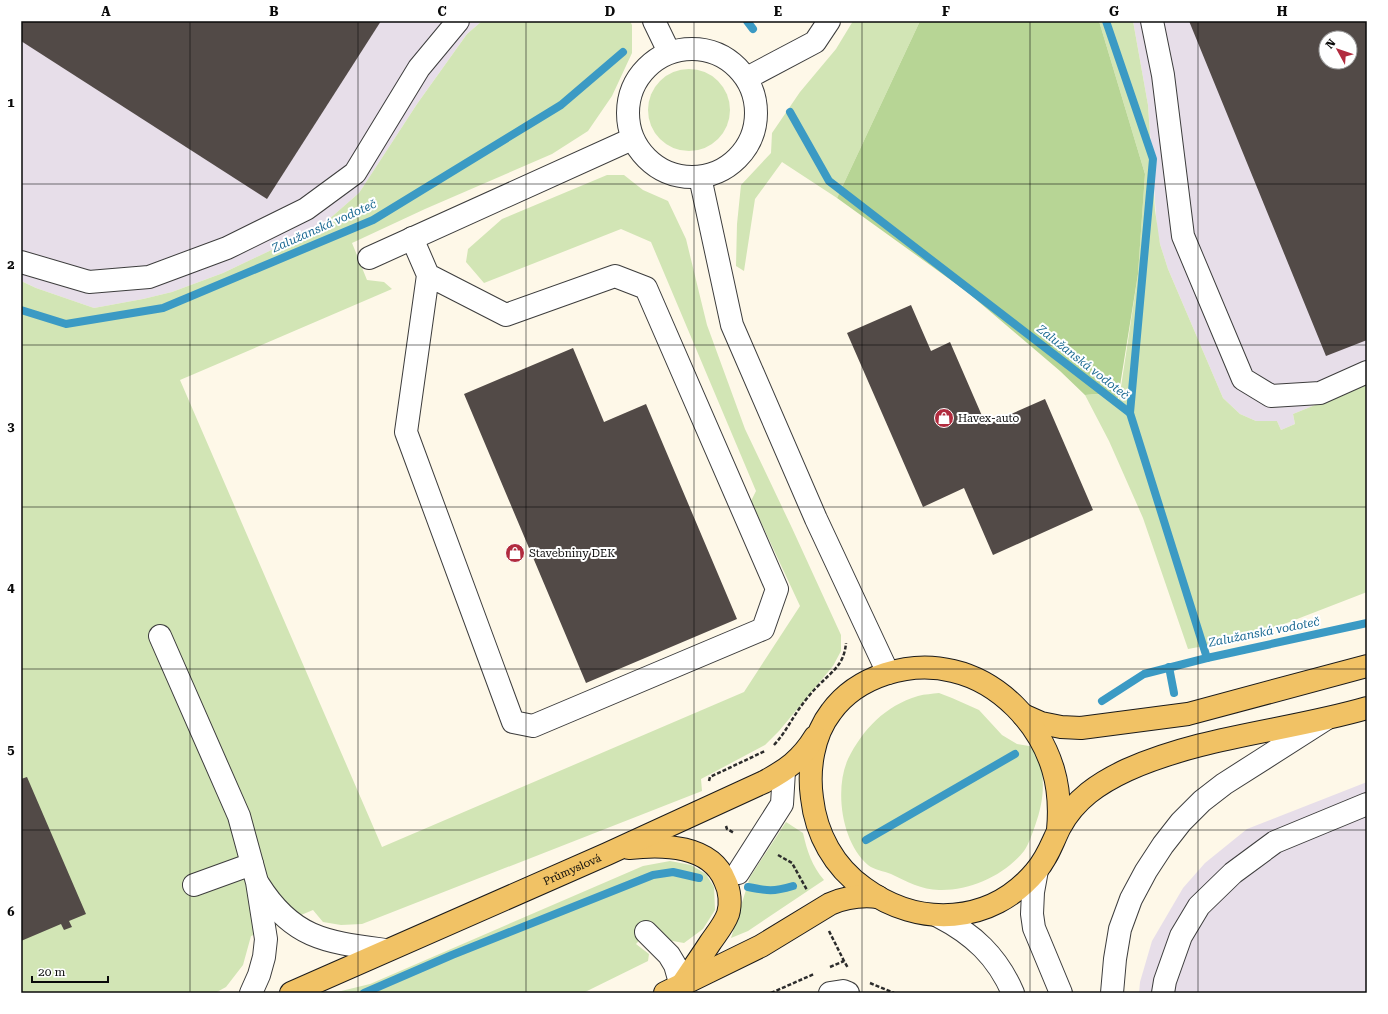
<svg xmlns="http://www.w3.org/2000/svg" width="1388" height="1014" font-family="'Roboto Serif',serif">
<rect width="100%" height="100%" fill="#fef8e8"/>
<!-- industrial -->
<g fill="#e7dee9" fill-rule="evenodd">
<path d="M21,21h461l-15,13 -50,70 -58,89 -39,34 -97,46 -51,19 -29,7 -49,9 -58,-20 -15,-7z"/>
<path d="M1133,21h234v363l-74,30 2,10 -14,6 -4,-9h-21l-16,-7 -17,-16 -55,-129 -8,-25 -3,-15 -9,-124zM1326,38h24v24h-24z"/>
<path d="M1367,782v211h-228l1,-11 12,-41 31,-53 22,-25 42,-34z"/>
</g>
<!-- green -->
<g fill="#d2e5b5">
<path d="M482,21h148l2,4v28l-20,43 -24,35 -36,23 -127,55 -73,34 15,37 17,2 8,7 -212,91 202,467 362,-155 56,-86 -49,-105 5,-10 -105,-249 -30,-13 -137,54 -18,-21 2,-13 34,-30 105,-44h17l19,15 25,11 18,38 21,86 38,104 47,99 49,107v16l-8,15 -54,65 -14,14 -64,34 1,12 -340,133 -21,1 -18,-3 -10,-12 -62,26 -8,29 -17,22 -11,6h-194v-712l15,7 58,20 49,-9 29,-7 51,-19 97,-46 39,-34 58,-89 50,-70z"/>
<path d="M853,21h67l-83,177 -55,-36 -27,37 -11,72 -8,-5 1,-42 4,-39 30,-32 1,-20 28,-41 36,-43z"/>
<path d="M1099,21h34l15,84 7,105 5,34 8,25 55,129 17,16 16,7h21l4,9 14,-6 -2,-10 74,-30v208l-119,46 -60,11 -45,-131 -34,-77 -24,-46 12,-1 22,6 19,-126 7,-100z"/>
<circle cx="689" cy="110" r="41"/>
<path d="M939,693l13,5 27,12 23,25 15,9 18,3c11,28 10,51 0,79 -3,8 -6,18 -11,25 -19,24 -54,40 -85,39 -17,0 -33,-9 -48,-16 -7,-3 -17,-4 -23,-9 -26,-22 -34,-75 -20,-106 15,-30 37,-53 70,-63 7,-2 14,-2 21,-3z"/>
<path d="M786,822l17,11c4,18 9,33 21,47l-76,51 -17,7 19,-61z"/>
<path d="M670,861l21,4 15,9 8,13 1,23 -12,19 -19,14 -17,-3 -17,-11 -14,15 13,10 -1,7 -65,32h-250l37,-9 273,-118z"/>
</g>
<!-- forest -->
<path fill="#b7d595" d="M920,21h179l46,153 -7,100 -20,124 -21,-4 -12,1 -25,-24 -94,-80 -129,-93z"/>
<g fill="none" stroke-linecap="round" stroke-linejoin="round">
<!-- stream -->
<g stroke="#3b9ac4" stroke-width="8">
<path d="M747,21l6,8"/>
<path d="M1106,21l47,138 -23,254"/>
<path d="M790,112l39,69 301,232 77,245 160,-35"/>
<path d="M21,310l45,14 97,-16 210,-88 188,-115 62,-53"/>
<path d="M1169,667l5,26"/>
<path d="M1102,701l42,-27 63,-16"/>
<path d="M866,840l149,-86"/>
<path d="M748,887c20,4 25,5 45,-1"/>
<path d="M364,993l88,-38 201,-80 20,-3 26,6"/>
</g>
</g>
<!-- building -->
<g fill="#524a47" fill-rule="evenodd">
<path d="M21,21h360l-114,178 -246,-158z"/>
<path d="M1189,21h178v319l-41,16zM1326,38h24v24h-24z"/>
<path d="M911,305l20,46 19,-9 36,83 59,-26 48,111 -100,45 -29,-67 -41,19 -76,-174z"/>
<path d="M573,348l31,74 42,-18 91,215 -151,64 -122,-289z"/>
<path d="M27,777l59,137 -17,7 3,6 -8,3 -3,-6 -40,17v-162z"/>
</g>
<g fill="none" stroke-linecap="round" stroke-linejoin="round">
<defs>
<g id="minor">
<path d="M654,21l15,31"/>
<path d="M1152,21l11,54 20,161 60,143 28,17 49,-3 47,-21"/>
<circle cx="692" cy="113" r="64"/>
<path d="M747,78l68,-36 14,-21"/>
<path d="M700,177l32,148 84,194 72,154"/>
<path d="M412,238l16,37 -22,157 107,290 20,4 230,-97 14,-40 -131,-301 -31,-12 -109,39 -78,-40"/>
<path d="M369,258l263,-119"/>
<path d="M21,262l68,20 60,-5 78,-29 79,-39 49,-36 64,-105 39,-47"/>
<path d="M160,636l79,180 18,66 9,57 -2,18 -5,18 -8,18"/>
<path d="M1037,870l-4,22 -1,22 2,14 27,65"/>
<path d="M738,873l44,-69 2,-33"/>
<path d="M194,885l58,-21"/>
<path d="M259,885c34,54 68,57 127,65"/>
<path d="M938,916c35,18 59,40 75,77"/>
<path d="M646,932l23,23 6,10 6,21"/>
<path d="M830,993l13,-2 5,2"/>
<path d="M1112,993l3,-34 5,-30 11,-30 15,-28 17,-26 18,-23 21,-21 22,-17 102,-65"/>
<path d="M1163,993l2,-12 16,-45 18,-30 34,-33 42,-31 92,-38"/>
</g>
<g id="major">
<path d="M1023,715l18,8 20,4 20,1 107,-14 179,-48"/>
<path d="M1058,830c2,-21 1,-41 -5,-61 -14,-46 -53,-87 -100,-98 -43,-11 -96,5 -122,41 -18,23 -23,58 -19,86 4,36 22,69 52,90 55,40 127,37 172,-17 12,-14 16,-28 24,-44 15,-28 39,-44 67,-57 76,-34 161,-39 240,-62"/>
<path d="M629,848c34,-4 82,-3 96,33 5,10 6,23 3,33 -4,11 -12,20 -18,29 -9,14 -19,28 -29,43"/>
<path id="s1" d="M291,993l316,-139 157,-72c22,-12 37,-22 51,-45"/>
<path d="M665,993l96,-47 69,-42c16,-7 30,-9 48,-7"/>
</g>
</defs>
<!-- minor casing -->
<use href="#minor" stroke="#3d3d3d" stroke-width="24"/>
<!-- major casing -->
<use href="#major" stroke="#1b1b1b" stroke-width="24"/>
<!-- path -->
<g stroke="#2c2c2c" stroke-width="2.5" stroke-dasharray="4 2" stroke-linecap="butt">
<path d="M774,745c11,-12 16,-23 25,-36 5,-7 11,-15 17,-21 15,-16 28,-22 30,-45"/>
<path d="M709,781l1,-4 55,-26"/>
<path d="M726,826l1,3 7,4"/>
<path d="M778,855l14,8 15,27"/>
<path d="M829,931l15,30"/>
<path d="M830,967l14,-6 4,7"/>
<path d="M870,983l24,10"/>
<path d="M771,993l43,-19"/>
</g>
<!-- minor -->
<use href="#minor" stroke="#fff" stroke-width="22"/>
<!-- major -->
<use href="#major" stroke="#f1c265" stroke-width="22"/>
</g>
<!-- grid -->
<path fill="none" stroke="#0a0a0a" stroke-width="1" stroke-opacity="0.55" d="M190,21v972M358,21v972M526,21v972M694,21v972M862,21v972M1030,21v972M1198,21v972M21,184h1346M21,345h1346M21,507h1346M21,669h1346M21,830h1346"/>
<!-- icons -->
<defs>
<symbol id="shop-disc" viewBox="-11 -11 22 22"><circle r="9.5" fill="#b12b3e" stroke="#fff"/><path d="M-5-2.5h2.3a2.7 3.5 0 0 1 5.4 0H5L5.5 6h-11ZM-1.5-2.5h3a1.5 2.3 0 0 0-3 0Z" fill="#fff"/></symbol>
</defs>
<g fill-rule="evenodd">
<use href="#shop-disc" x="933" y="407" width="22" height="22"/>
<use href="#shop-disc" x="504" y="542" width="22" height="22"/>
</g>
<g text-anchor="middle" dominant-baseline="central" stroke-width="4" stroke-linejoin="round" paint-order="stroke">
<!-- poi labels -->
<g font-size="11" fill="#0a0a0a" stroke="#fff" text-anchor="start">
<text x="958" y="418">Havex-auto</text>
<text x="529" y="553">Stavebniny DEK</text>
</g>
<!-- street labels -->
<g font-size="11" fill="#0a0a0a" stroke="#fff">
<text stroke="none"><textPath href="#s1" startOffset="307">Průmyslová</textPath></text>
</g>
<!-- water labels -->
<g font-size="12" font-style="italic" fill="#1c6a93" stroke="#fff">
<text transform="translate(324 226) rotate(-24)">Zalužanská vodoteč</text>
<text transform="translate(1083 362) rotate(38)">Zalužanská vodoteč</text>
<text transform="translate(1264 632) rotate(-11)">Zalužanská vodoteč</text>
</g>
</g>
<!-- border -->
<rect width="1388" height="1014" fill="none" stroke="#ffffff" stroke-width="44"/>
<!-- north arrow -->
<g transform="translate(1338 50) rotate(310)"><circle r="19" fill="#ffffff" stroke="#9d9d9d"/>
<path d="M0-3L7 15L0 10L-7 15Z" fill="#b12b3e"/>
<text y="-6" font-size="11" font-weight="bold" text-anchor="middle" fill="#0a0a0a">N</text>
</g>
<!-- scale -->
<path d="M32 976v6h76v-6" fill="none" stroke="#0a0a0a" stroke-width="2"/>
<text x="38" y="976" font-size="12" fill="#0a0a0a" stroke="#ffffff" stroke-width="3" paint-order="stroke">20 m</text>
<rect x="22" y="22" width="1344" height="970" fill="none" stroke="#0a0a0a" stroke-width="1.5"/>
<g font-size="13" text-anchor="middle" font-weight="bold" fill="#0a0a0a">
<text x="106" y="16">A</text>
<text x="274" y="16">B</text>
<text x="442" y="16">C</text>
<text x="610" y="16">D</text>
<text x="778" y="16">E</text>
<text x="946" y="16">F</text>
<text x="1114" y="16">G</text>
<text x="1282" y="16">H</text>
<text x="11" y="107">1</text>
<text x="11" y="269">2</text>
<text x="11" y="431">3</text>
<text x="11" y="592">4</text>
<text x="11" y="754">5</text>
<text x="11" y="916">6</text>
</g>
</svg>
